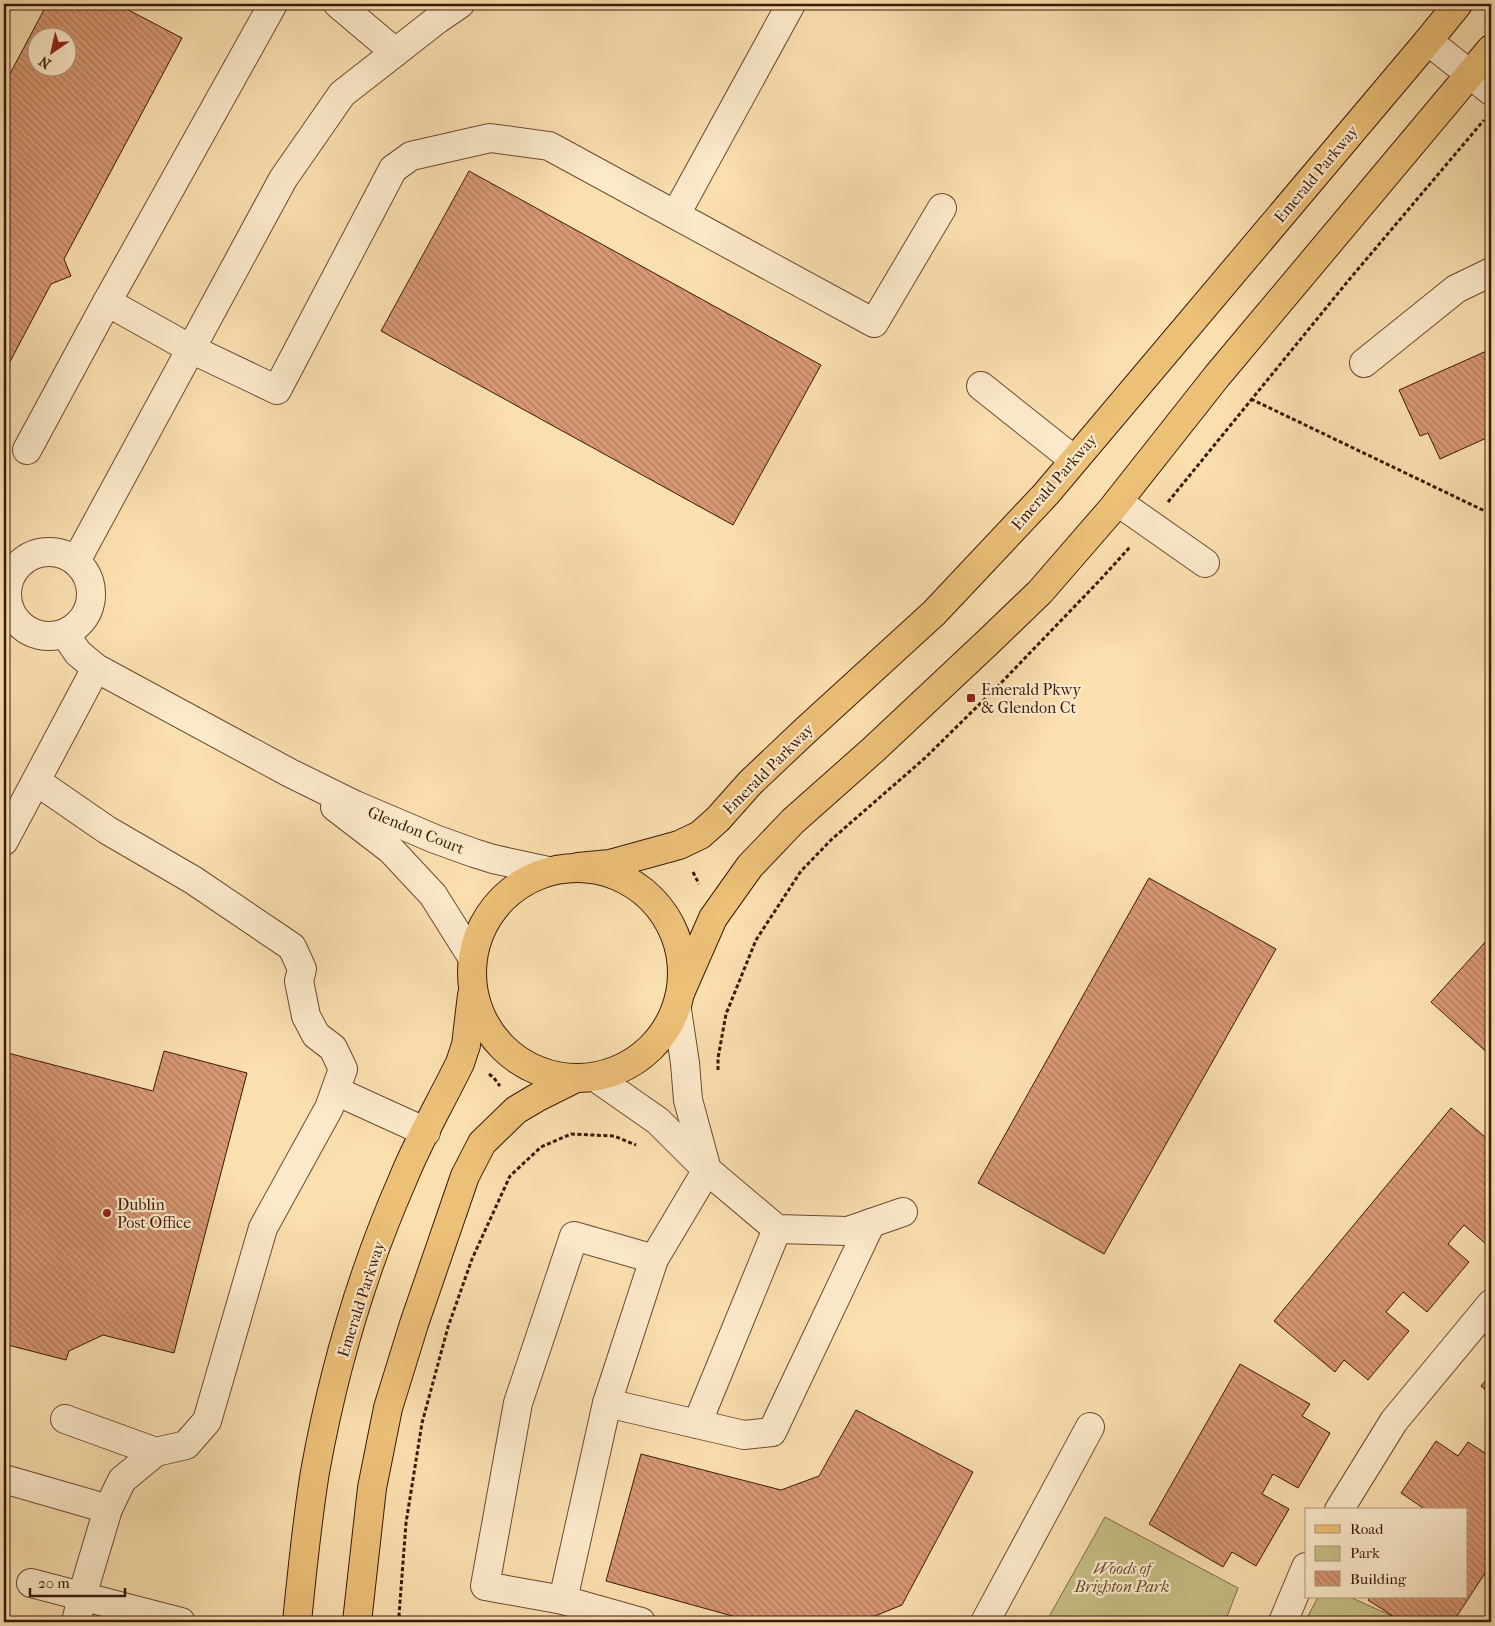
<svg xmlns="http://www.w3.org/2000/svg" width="1495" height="1626" font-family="'IM FELL French Canon',serif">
<defs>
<pattern id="building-back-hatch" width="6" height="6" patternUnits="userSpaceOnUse" patternTransform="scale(1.25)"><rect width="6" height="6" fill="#d89873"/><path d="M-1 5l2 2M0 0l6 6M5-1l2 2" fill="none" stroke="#b07b5d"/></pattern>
</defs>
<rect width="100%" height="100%" fill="#fadfaf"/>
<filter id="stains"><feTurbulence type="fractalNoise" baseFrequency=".004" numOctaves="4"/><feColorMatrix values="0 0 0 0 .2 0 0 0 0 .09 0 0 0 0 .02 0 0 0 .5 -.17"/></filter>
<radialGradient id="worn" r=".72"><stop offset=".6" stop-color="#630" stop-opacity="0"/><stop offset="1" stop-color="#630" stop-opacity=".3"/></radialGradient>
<!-- green -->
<g fill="#c5c086" stroke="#806c48">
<path d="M1105,1517l133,71 -13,34h-179z"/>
<path d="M1318,1597h32l55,25h-100z"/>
</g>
<!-- building -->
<g fill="url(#building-back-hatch)" stroke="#3b1909" fill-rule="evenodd">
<path d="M47,4h70l65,34 -118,221 7,17 -20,8 -47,89v-288zM38,38h30v30h-30z"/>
<path d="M469,171l352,194 -88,160 -352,-194z"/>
<path d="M1491,349v87l-51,23 -12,-26 -8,3 -21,-46z"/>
<path d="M1149,878l127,71 -172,305 -126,-71z"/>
<path d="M1488,939l3,3v114l-60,-54z"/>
<path d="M164,1051l83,22 -73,280 -71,-18 -34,16 -3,9 -62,-16v-292l149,39z"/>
<path d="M1451,1108l40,34v96l-5,6 -22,-19 -16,19 21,18 -42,50 -24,-20 -17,20 23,19 -41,49 -24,-20 -9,12 -61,-51z"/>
<path d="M1240,1364l70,40 -8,12 28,17 -32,55 -25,-14 -11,20 27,15 -33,57 -24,-14 -9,15 -74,-43z"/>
<path d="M1491,1374v21l-10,-9z"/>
<path d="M856,1410l117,62 -71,133 -42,17h-106l-148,-41 35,-127 140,36 38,-14z"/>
<path d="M1436,1441l22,15 10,-14 23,15v107l-38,58h-51l-34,-22 2,-3h96v-87h-40l-25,-17z"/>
</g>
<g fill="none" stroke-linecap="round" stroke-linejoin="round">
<defs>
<g id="minor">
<path d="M273,4l-166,298 84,47 86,41 116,-221 18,-13 79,-18 59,8 325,177 68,-115"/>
<path d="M338,4l57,48"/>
<path d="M1428,41l63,50"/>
<path d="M676,214l115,-210"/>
<path d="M1364,363l92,-74 35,-17"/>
<path d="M981,386l93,74"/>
<path d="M27,450l80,-148"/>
<path d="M1118,502l87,61"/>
<circle cx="49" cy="594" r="42"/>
<path d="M76,561l207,-382 59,-85 96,-75 22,-15"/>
<path d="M65,634l13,19 18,15 194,105 65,32 80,34 39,14 19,6 55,12"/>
<path d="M36,781l71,49 86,50 99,67 10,22 -3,12 7,35 10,19 17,13 10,21 -14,39 -66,120 -56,193 -21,24 -30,7 -34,28 -14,29 -26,87 -6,26"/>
<path d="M335,807l56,43 42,45 39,62"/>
<path d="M4,841l92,-173"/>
<path d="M595,1077l63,44 49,49 70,59 71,2 55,-19"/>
<path d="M336,1091l90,41"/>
<path d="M654,1259l-47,144 -44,197 -78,-14 33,-183 56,-167 80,23 53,-89 -19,-70 -3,-37 -8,-53"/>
<path d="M607,1403l137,32 28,-3 99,-209"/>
<path d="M65,1419l91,33"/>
<path d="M697,1424l80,-195"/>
<path d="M4,1479l104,30"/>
<path d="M1339,1510l55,-89 97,-117"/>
<path d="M31,1583l150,39"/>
<path d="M563,1600l78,22"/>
<path d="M985,1622l105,-195"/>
<path d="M1283,1622l23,-55"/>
</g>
<g id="major">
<path d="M578,867l32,-3 69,-19 21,-10 18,-16 32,-36 56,-53 128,-117 112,-119 382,-453 30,-37"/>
<circle cx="577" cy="973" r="105"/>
<path d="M681,991l32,-73 37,-52 43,-45 80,-71 115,-108 52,-50 72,-83 105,-133 274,-327"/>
<path d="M297,1622c5,-50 10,-101 18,-150 18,-100 47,-200 88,-293 16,-40 38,-77 57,-116l6,-18 6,-50"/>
<path d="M357,1622l15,-134 16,-80 26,-84 51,-148 17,-33 34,-33 22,-13 36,-18"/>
</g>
</defs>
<!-- minor casing -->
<use href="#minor" stroke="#6b4a32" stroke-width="30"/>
<!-- major casing -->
<use href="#major" stroke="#3b1909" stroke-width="30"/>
<!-- path -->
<g stroke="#3b1909" stroke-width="3" stroke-dasharray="4 2.5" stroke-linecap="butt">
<path d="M1251,399l240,115"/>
<path d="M1168,502l180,-221 136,-161"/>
<path d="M693,872l6,12"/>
<path d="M718,1070v-12l8,-44 30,-74 45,-69 31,-32 93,-81 74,-73 101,-105 30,-33"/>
<path d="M489,1074l5,4 6,8"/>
<path d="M403,1622l-4,-7 7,-92 16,-100 26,-96 24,-68 38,-83 31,-29 30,-13 43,2 22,9"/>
</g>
<!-- minor -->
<use href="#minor" stroke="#fceacb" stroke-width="28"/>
<!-- major -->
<use href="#major" stroke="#edc078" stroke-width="28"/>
</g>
<!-- markers -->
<g fill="#8f2418" stroke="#fceacb" stroke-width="2">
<rect x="966" y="693" width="10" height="10" rx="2.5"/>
<circle cx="107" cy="1213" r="5"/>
</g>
<g text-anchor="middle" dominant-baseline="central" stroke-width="4.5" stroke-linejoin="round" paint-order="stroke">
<!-- street labels -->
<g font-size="16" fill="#3b1909" stroke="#fceacb">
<text transform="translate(1316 174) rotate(-50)">Emerald Parkway</text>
<text transform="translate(1054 482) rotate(-49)">Emerald Parkway</text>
<text transform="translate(768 769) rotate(-45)">Emerald Parkway</text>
<text transform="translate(416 830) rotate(22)">Glendon Court</text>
<text transform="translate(361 1299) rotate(-72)">Emerald Parkway</text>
</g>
<!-- poi labels -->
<g font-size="16" fill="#3b1909" stroke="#fceacb" text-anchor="start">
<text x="981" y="689">Emerald Pkwy<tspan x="981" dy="18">&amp; Glendon Ct</tspan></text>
<text x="117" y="1204">Dublin<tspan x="117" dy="18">Post Office</tspan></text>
</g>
<!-- park labels -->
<g font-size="16" font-style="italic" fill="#644b2e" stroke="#fceacb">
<text x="1122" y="1568">Woods of<tspan x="1122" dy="18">Brighton Park</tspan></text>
</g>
</g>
<!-- margin -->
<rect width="1495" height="1626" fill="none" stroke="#fadfaf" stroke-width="20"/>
<rect x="5" y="5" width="1485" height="1616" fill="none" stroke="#3b1909" stroke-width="2.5"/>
<rect x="10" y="10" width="1475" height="1606" fill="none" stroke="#3b1909"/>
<!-- legend -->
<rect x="1305" y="1508" width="162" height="90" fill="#fceacb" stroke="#af967d"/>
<rect x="1315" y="1525" width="25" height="8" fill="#edc078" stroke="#af967d"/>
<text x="1350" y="1534" font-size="15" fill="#3b1909">Road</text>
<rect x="1315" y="1546" width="25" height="15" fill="#c5c086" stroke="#af967d"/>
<text x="1350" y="1558" font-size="15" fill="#3b1909">Park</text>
<rect x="1315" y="1571" width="25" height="15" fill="url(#building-back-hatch)" stroke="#af967d"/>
<text x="1350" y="1584" font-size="15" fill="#3b1909">Building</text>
<!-- north arrow -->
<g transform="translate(52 52) rotate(214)"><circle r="24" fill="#fceacb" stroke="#af967d"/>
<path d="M0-4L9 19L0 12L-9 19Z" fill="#8f2418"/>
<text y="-8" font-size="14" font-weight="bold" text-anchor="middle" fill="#3b1909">N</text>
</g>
<!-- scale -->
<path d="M30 1588v8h95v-8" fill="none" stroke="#3b1909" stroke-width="2.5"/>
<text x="38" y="1588" font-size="15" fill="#3b1909" stroke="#fceacb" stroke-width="4" paint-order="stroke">20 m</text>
<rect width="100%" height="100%" filter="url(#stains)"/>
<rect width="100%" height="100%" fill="url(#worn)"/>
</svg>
